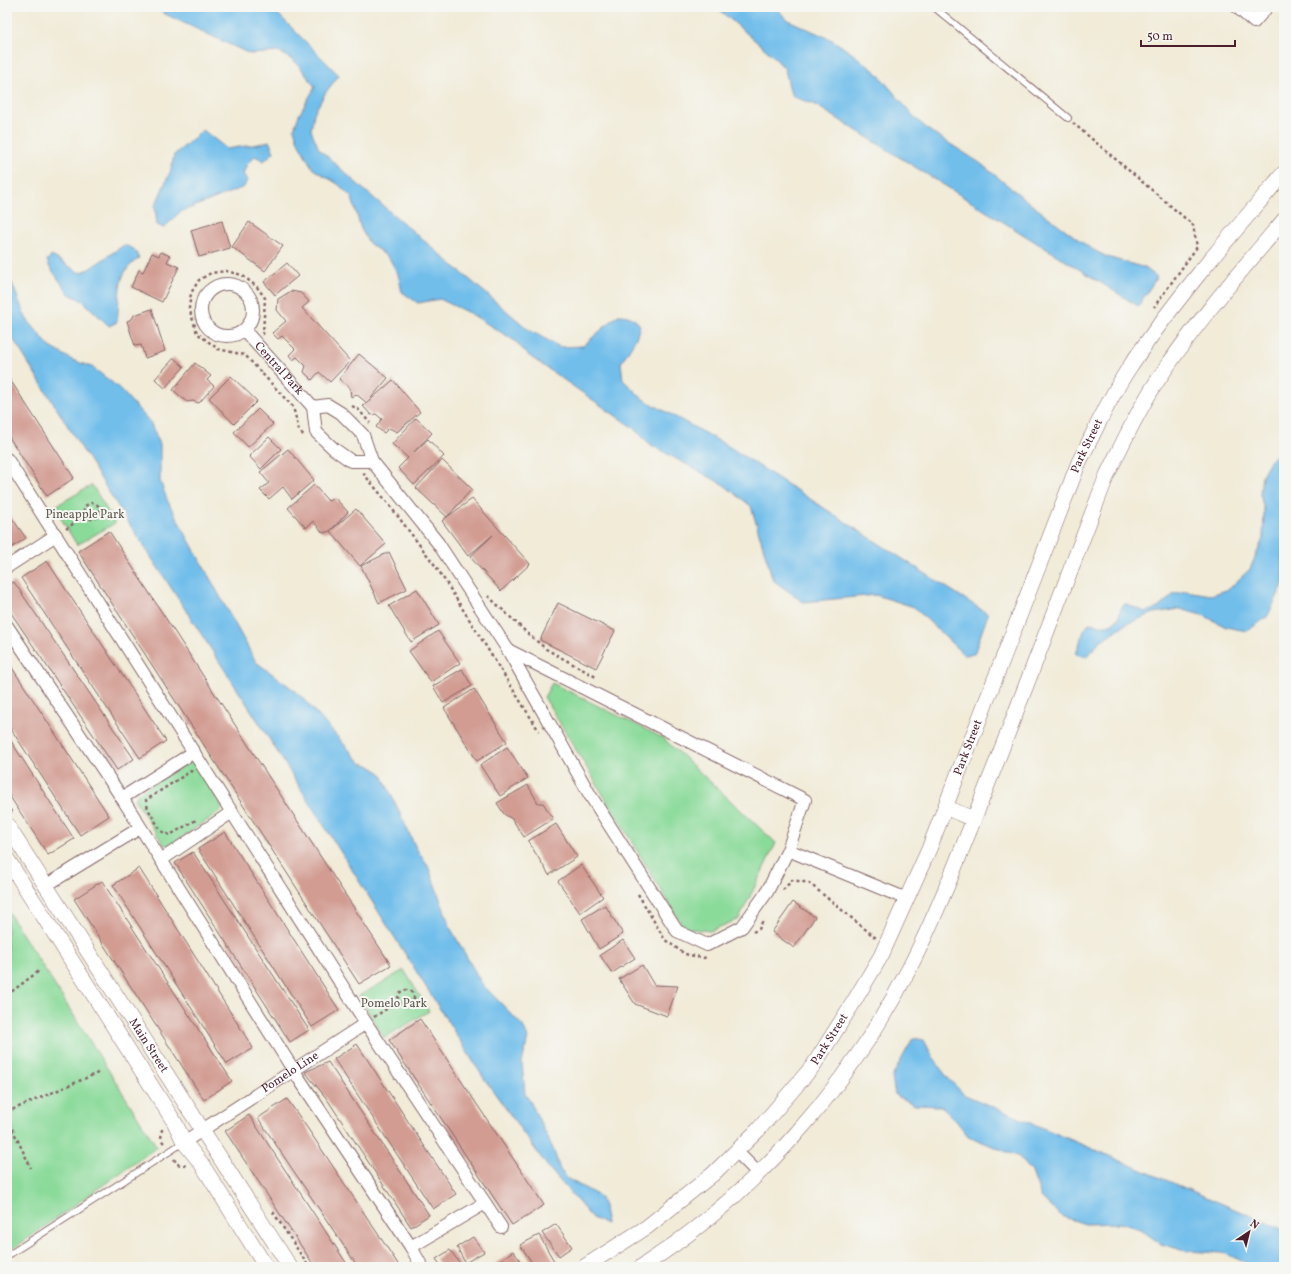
<svg xmlns="http://www.w3.org/2000/svg" width="1291" height="1274" font-family="Vollkorn,serif">
<rect width="100%" height="100%" fill="#f6f6f2"/>
<filter id="ink" filterUnits="userSpaceOnUse"><feTurbulence type="fractalNoise" baseFrequency=".025" numOctaves="2"/><feDisplacementMap in="SourceGraphic" scale="8" xChannelSelector="R" yChannelSelector="G"/><feConvolveMatrix kernelMatrix="1 2 1 2 8 2 1 2 1" color-interpolation-filters="sRGB"/></filter>
<filter id="wash" filterUnits="userSpaceOnUse"><feTurbulence type="fractalNoise" baseFrequency=".012" numOctaves="4" result="noise"/><feDisplacementMap in="SourceGraphic" scale="16" xChannelSelector="R" yChannelSelector="G"/><feGaussianBlur stdDeviation="0.9" result="paint"/><feColorMatrix in="noise" values="0 0 0 0 0 0 0 0 0 0 0 0 0 0 0 0 0 1.4 0 .05"/><feComposite in="paint" operator="in"/></filter>
<g filter="url(#wash)">
<rect width="100%" height="100%" fill="#f1ebd8"/>
<!-- green -->
<g fill="#8ada9a" stroke="#6a7c62">
<path d="M92,485l23,38 -38,22 -23,-38z"/>
<path d="M552,683l111,55 113,105 -37,76 -29,12 -26,-3 -140,-231z"/>
<path d="M195,761l27,46 -2,5 -50,33h-6l-29,-45 3,-7 51,-31z"/>
<path d="M7,910l150,237 -150,106z"/>
<path d="M404,970l25,41 -45,27 -25,-42z"/>
</g>
<!-- water -->
<g fill="#71beeb" stroke="#5e6e8b">
<path d="M156,7h115l68,68 -13,17 -12,21 -3,17 8,19 43,39 167,142 31,17 23,-1 35,-31c9,0 17,2 22,11l-4,12 -15,25 2,17 20,19 85,47 260,168 -14,40 -10,1 -50,-48 -38,-12 -73,7 -30,-22 -22,-74 -27,-21 -73,-40 -19,-18 -104,-72 -13,-14 -42,-26 -33,-16 -22,4 -16,-11 -4,-18 -9,-16 -20,-15 -8,-14 -9,-31 -14,-14 -25,-15 -14,-25 -5,-15 5,-14 16,-28 -18,-24 -17,-11 -30,2 -85,-40z"/>
<path d="M716,7h60l10,12 46,21 21,14 24,19 38,45 15,13 50,32 52,42 58,43 17,9 38,11 12,9 -19,29 -324,-202 -20,-7 -4,-6 -5,-22 -13,-14z"/>
<path d="M203,130l24,19 32,-5 10,-3 5,11 -10,9 -9,-5 -8,8 -4,10 4,6 -3,7 -64,25 -16,16 -7,-3 -2,-19 16,-36 3,-15z"/>
<path d="M124,245l10,4 5,9c-5,4 -10,8 -14,14 -7,11 -6,36 -8,50l-8,4 -26,-25 -14,-7 -20,-28 -2,-6 5,-4 28,17 9,-4z"/>
<path d="M7,271l19,47 23,28 23,14 20,7 27,21 31,34 10,22v37l8,21 88,160 41,30 64,71 7,2 13,8 35,75 12,18 23,63 31,55 41,42 5,12 -6,25 3,31 5,7 24,50 6,19 8,9 31,17 5,10 2,18 -14,-6 -44,-51 -65,-90 -227,-359 -137,-210 -112,-179z"/>
<path d="M1284,450v133l-17,34 -20,14 -21,-4 -21,-11 -25,-7 -26,4 -28,11 -26,17 -13,16 -11,-3 9,-26 5,-5c10,3 23,5 28,-5 2,-4 2,-9 5,-13l4,-1 18,8 13,-4 16,-14 12,-3 25,4 18,-6 21,-20 13,-30 1,-29 -4,-16 2,-19 9,-16z"/>
<path d="M913,1038l11,2c12,24 21,37 41,55l319,135v37h-28l-32,-14 -38,-2 -25,-7 -21,-15 -20,-6 -35,1 -24,-8 -20,-19 -9,-25 -13,-15 -51,-21 -14,-18 -13,-12 -26,-1 -20,-10 -3,-18z"/>
</g>
<g id="blocks">
<!-- building -->
<g fill="#d29c93">
<path d="M222,221l8,27 -31,9 -8,-27z"/>
<path d="M249,222l34,24 -18,25 -33,-24z"/>
<path d="M161,252l9,4 -3,6 12,5 -17,35 -31,-15 8,-17 4,2 9,-19 7,3z"/>
<path d="M287,263l11,13 -23,19 -11,-13z"/>
<path d="M291,291l10,2 8,9 -7,6 48,53 -20,21 -11,-10 -7,8 -8,-8 2,-6 -9,-9 -4,3 -4,-5 6,-6 -13,-13 -4,3 -6,-6 14,-12 -9,-11 1,-11z"/>
<path d="M152,309l13,42 -20,7 -4,-13 -6,1 -8,-25 5,-2 2,-4z"/>
<path d="M359,354l29,24 -21,25 26,-23 27,32 -23,20 -8,-4 -5,5 -8,-6 6,-8 -6,-5 -5,1 -8,-9 4,-3 -11,-9 -5,3 -1,-9 -11,-9z"/>
<path d="M174,358l10,9 -19,21 -10,-9z"/>
<path d="M195,363l16,13 -4,4 7,6 -15,17 -6,-2 -6,1 -14,-12z"/>
<path d="M7,375l67,103 -27,18 -40,-62z"/>
<path d="M231,376l26,25 -23,23 -25,-26z"/>
<path d="M258,409l15,15 -25,23 -14,-15z"/>
<path d="M416,418l16,15 -18,19 14,-13 16,17 -30,29 -16,-17 10,-10 -16,-14z"/>
<path d="M269,437l12,12 -20,20 -12,-13z"/>
<path d="M288,449l26,31 -22,19 -9,-12 -14,12 -9,-9 9,-7 -9,-11z"/>
<path d="M442,460l30,29 -25,28 25,-18 58,65 -29,27 -31,-34 23,-22 -25,21 -26,-35 5,-4 -31,-29z"/>
<path d="M314,485l14,16 7,-3 13,14 -18,19 26,-22 30,35 -26,22 -30,-35 -7,2 -10,-12 -7,7 -18,-20z"/>
<path d="M7,511l19,27 -18,12 -1,-2z"/>
<path d="M109,531l282,434 -32,19 -281,-433z"/>
<path d="M389,552l18,37 -28,14 -18,-37z"/>
<path d="M47,561l119,180 -26,17 -119,-180z"/>
<path d="M14,582l120,177 -17,11 -110,-163v-21z"/>
<path d="M417,589l22,36 -28,17 -22,-36z"/>
<path d="M558,603l57,28 -19,37 -56,-28z"/>
<path d="M438,631l22,32 -29,19 -22,-31z"/>
<path d="M7,660l102,156 -29,19 -73,-112z"/>
<path d="M462,669l10,17 -29,17 -10,-17z"/>
<path d="M474,689l33,53 -30,19 -33,-53z"/>
<path d="M7,735l67,104 -26,16 -41,-63z"/>
<path d="M507,747l21,31 -28,18 -20,-31z"/>
<path d="M528,785l10,18h5l10,16 -29,18 -12,-18 -8,-5 -7,-11z"/>
<path d="M556,824l21,33 -28,18 -21,-34z"/>
<path d="M225,832l114,178 -27,17 -114,-178z"/>
<path d="M193,852l116,178 -19,12 -115,-179z"/>
<path d="M581,865l22,32 -23,16 -22,-32z"/>
<path d="M139,868l114,180 -26,16 -114,-179z"/>
<path d="M102,881l130,200 -28,19 -130,-201z"/>
<path d="M793,902l22,15 -21,31 -22,-16z"/>
<path d="M605,905l18,29 -24,15 -17,-30z"/>
<path d="M623,940l12,18 -23,15 -12,-18z"/>
<path d="M642,965l12,20 24,1 -11,30 -32,-12 -16,-25z"/>
<path d="M420,1019l124,186 -32,20 -123,-185z"/>
<path d="M357,1044l99,150 -23,15 -99,-150z"/>
<path d="M328,1062l101,153 -18,12 -84,-128 -22,-27z"/>
<path d="M287,1099l19,27 94,141h-42l-100,-149z"/>
<path d="M249,1115l42,64 58,88h-34l-90,-136z"/>
<path d="M556,1224l16,23 -13,9 -17,-23z"/>
<path d="M539,1235l15,26 -8,6h-11l-15,-22z"/>
<path d="M473,1237l11,15 -19,11 -8,-16z"/>
<path d="M450,1250l12,16 -1,1h-19l-6,-8z"/>
<path d="M513,1251l12,16h-34z"/>
</g>
</g>
</g>
<g filter="url(#ink)">
<use href="#blocks" fill-opacity="0" stroke="#846668" stroke-width="1"/>
<g fill="none" stroke-linecap="round" stroke-linejoin="round">
<defs>
<g id="service">
<path d="M934,7l134,111"/>
<path d="M7,1256l177,-114"/>
</g>
<g id="minor">
<path d="M1237,7l17,15 13,-15"/>
<circle cx="227" cy="310" r="26"/>
<path id="s1" d="M244,330l69,77 3,25 18,17 17,12h21"/>
<path d="M313,407l15,-2 13,8 22,22 9,26 66,82 70,107 82,145 87,136 30,14 35,-18 25,-35 21,-42"/>
<path d="M7,459l359,564 135,204"/>
<path d="M7,567l49,-32"/>
<path d="M7,626l115,172 172,273 117,176 74,-44"/>
<path d="M508,650l297,150 -17,50 119,49"/>
<path d="M122,798l72,-46"/>
<path d="M161,860l71,-48"/>
<path d="M45,886l95,-58"/>
<path id="s2" d="M184,1142l182,-119"/>
<path d="M736,1151l22,22"/>
<path d="M411,1247l11,20"/>
</g>
<g id="tertiary">
<path d="M945,807l28,12"/>
<path id="s3" d="M7,825l283,442"/>
<path d="M7,859l168,264 9,19 17,21 65,104"/>
<path id="s4" d="M584,1267l63,-40 66,-53 45,-44 55,-64 40,-63 28,-47 48,-107 150,-387c16,-31 30,-64 50,-94 46,-69 101,-132 155,-195"/>
<path d="M641,1267c113,-72 207,-179 268,-298 34,-67 60,-139 88,-208 37,-95 74,-190 110,-286 15,-30 29,-61 47,-89 38,-59 85,-113 130,-166"/>
</g>
</defs>
<!-- service casing -->
<use href="#service" stroke="#846668" stroke-width="8"/>
<!-- minor casing -->
<use href="#minor" stroke="#846668" stroke-width="14"/>
<!-- tertiary casing -->
<use href="#tertiary" stroke="#846668" stroke-width="16"/>
<!-- path -->
<g stroke="#846668" stroke-width="2.5" stroke-dasharray="3 3" stroke-linecap="butt">
<path d="M1073,123l120,102 4,22 -43,60"/>
<path d="M263,335l2,-37 -8,-11 -15,-12 -16,-4 -15,2 -12,7 -8,13 -2,15 8,25 21,16 27,6 48,52 6,23 6,7"/>
<path d="M352,406l6,3 12,14"/>
<path d="M363,473l24,29 50,66 102,163"/>
<circle cx="92" cy="511" r="8"/>
<path d="M66,529l19,-14"/>
<path d="M488,596l38,36 20,17 50,28"/>
<path d="M192,772l-1,-1 -45,29 2,9 13,22 9,4 26,-15"/>
<path d="M7,805l5,8"/>
<path d="M783,890l9,-10 17,3 67,55"/>
<path d="M638,894l27,46 20,14 19,4 2,-1"/>
<path d="M753,932l6,-3 4,-9"/>
<circle cx="406" cy="998" r="8"/>
<path d="M7,995l32,-24"/>
<path d="M374,1017l25,-16"/>
<path d="M7,1112l93,-40"/>
<path d="M7,1118l24,50"/>
<path d="M162,1129l-1,10 4,6"/>
<path d="M174,1159l3,5 9,2"/>
<path d="M273,1212l36,55"/>
</g>
<!-- service -->
<use href="#service" stroke="#fff" stroke-width="6"/>
<!-- minor -->
<use href="#minor" stroke="#fff" stroke-width="12"/>
<!-- tertiary -->
<use href="#tertiary" stroke="#fff" stroke-width="15"/>
</g>
</g>
<g text-anchor="middle" dominant-baseline="central" stroke-width="4" stroke-linejoin="round" paint-order="stroke">
<!-- street labels -->
<g font-size="12" fill="#4a1f2b" stroke="#f6f6f2">
<text stroke="none"><textPath href="#s1" startOffset="52">Central Park</textPath></text>
<text stroke="none"><textPath href="#s4" startOffset="986">Park Street</textPath></text>
<text stroke="none"><textPath href="#s4" startOffset="662">Park Street</textPath></text>
<text stroke="none"><textPath href="#s4" startOffset="338">Park Street</textPath></text>
<text stroke="none"><textPath href="#s3" startOffset="262">Main Street</textPath></text>
<text stroke="none"><textPath href="#s2" startOffset="127">Pomelo Line</textPath></text>
</g>
<!-- park labels -->
<g font-size="12" fill="#5d574c" stroke="#f6f6f2">
<text x="85" y="515">Pineapple Park</text>
<text x="394" y="1004">Pomelo Park</text>
</g>
</g>
<!-- margin -->
<rect width="1291" height="1274" fill="none" stroke="#f6f6f2" stroke-width="24"/>
<!-- north arrow -->
<g transform="translate(1249 1232) rotate(35)" stroke="#f6f6f2" stroke-width="3" paint-order="stroke">
<path d="M0-3L7 15L0 10L-7 15Z" fill="#4a1f2b"/>
<text y="-6" font-size="11" font-weight="bold" text-anchor="middle" fill="#4a1f2b">N</text>
</g>
<!-- scale -->
<path d="M1141 40v6h94v-6" fill="none" stroke="#4a1f2b" stroke-width="2"/>
<text x="1147" y="40" font-size="12" fill="#4a1f2b" stroke="#f6f6f2" stroke-width="3" paint-order="stroke">50 m</text>
</svg>
